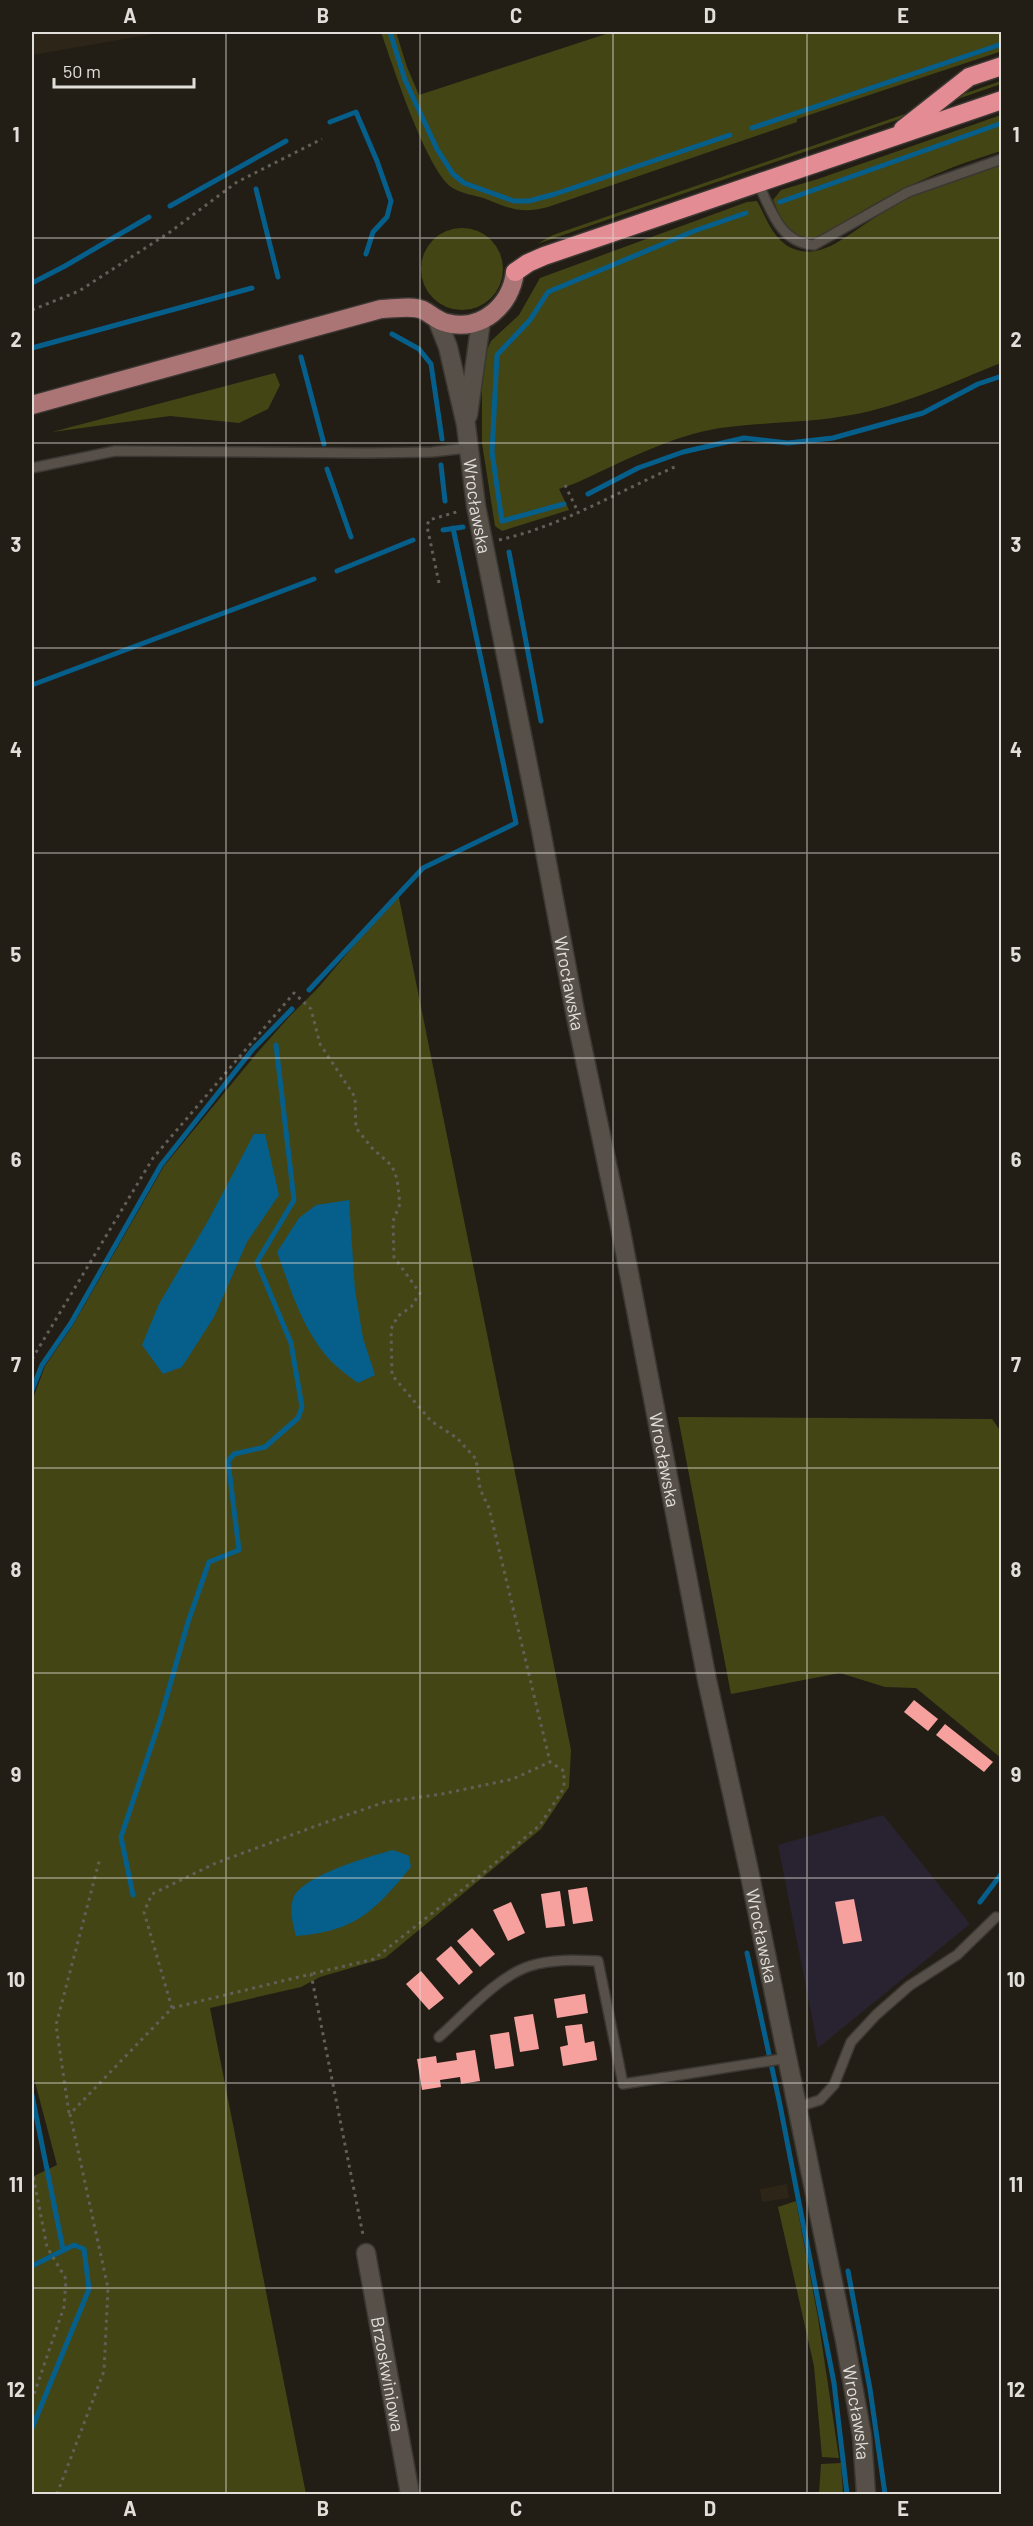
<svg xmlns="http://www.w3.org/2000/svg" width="1033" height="2526" font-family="Barlow,sans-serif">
<rect width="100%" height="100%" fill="#221e16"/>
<!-- commercial -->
<path fill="#292231" d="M883,1815l87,109 -152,124 -40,-203z"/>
<!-- built -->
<g fill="#2d2518">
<path d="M32,32h132l-132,23z"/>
<path d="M787,2184l2,14 -27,4 -2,-13z"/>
</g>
<!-- green -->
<g fill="#434614">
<path d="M381,32h15l11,35 12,28 193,-63h389l1,19 -205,68v3l-249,85c-27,7 -37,2 -62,-8 -11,-4 -25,-5 -35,-12 -26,-21 -58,-121 -70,-155z"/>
<path d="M1001,81v3l-464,160 16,-9z"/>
<path d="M1001,115v36c-56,17 -97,35 -147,65 -14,8 -33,25 -50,21 -18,-3 -25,-23 -31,-37l8,-10 37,-11z"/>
<path d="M1001,163v200c-48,19 -99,43 -150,52 -43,8 -87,7 -131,13 -50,8 -98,34 -144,55l-17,6 10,21 -67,21 -7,-5 -13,-83v-58l4,-33 5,-11 28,-26 21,-37 207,-76 10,-1c11,20 18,45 44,50 18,4 36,-8 51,-18 15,-10 30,-21 46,-30 33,-17 69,-28 103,-40z"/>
<circle cx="462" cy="269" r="41"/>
<path d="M275,373l5,12 -12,24 -29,14 -69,-7 -118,16z"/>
<path d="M398,893l173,857 -2,37 -28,42 -156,129 -65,19 -19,10 -91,21 96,486h-274v-317l25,-12 -25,-94v-670l13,-35 28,-41 91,-159 93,-113 32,-36 29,-29z"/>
<path d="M678,1417l314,2 10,14 -1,325 -85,-70 -31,-1 -45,-14 -109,21z"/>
<path d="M796,2201l22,117 21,140 -17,-1 -8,-91 -36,-159z"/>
<path d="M841,2463l2,31h-24l2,-30z"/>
</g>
<!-- water -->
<g fill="#065e8b">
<path d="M254,1134h11l14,61 -32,47 -33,75 -32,50 -19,7 -21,-29 17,-41 50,-85z"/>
<path d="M349,1200l6,90 8,48 12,37 -17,8c-9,-7 -18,-13 -26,-21 -29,-30 -41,-72 -55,-110l22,-34 17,-13z"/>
<path d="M393,1850l16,6 2,11c-37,44 -54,64 -115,69 -3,-12 -7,-25 -3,-37 7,-23 78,-43 100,-49z"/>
</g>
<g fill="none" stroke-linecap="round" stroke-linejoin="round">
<!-- stream -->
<g stroke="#065e8b" stroke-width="5">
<path d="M390,32l15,48 32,69 16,25 11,9 50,18h15l26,-7 175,-59"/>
<path d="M330,122l26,-10 21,49 14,40 -4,16 -14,15 -7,22"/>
<path d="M752,128l250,-84"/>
<path d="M256,189l22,88"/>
<path d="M780,202l222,-79"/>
<path d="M170,206l116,-65"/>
<path d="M32,283l33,-17 84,-49"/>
<path d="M392,334l27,15 12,15 11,75"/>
<path d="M32,348l220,-60"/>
<path d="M301,357l23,87"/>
<path d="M441,465l4,36"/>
<path d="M327,469l24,68"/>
<path d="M588,494l50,-26 45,-16 61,-14 44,5 45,-5 90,-25 55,-29 24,-8"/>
<path d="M564,504l-62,17 -10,-69 5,-97 33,-35 18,-28 146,-61 52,-18"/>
<path d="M443,530l20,-3"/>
<path d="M509,552l32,169"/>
<path d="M337,571l76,-31"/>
<path d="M32,685l282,-106"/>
<path d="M309,990l114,-122 93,-45 -63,-295"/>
<path d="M32,1390l10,-25 29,-42 90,-158 92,-116 39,-40"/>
<path d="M133,1895l-12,-58 39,-117 28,-98 21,-60 30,-12 -11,-89 6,-7 31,-7 33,-29 4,-11 -11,-64 -34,-81 37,-62 -18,-155"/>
<path d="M980,1902l22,-29"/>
<path d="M747,1953l33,152 54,278 13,111"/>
<path d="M32,2095l31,154"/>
<path d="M32,2266l42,-21 10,4 5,40 -57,139"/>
<path d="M848,2271l22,118 15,105"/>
</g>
</g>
<!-- building -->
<g fill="#f7a19f">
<path d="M914,1700l24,19 -10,12 -24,-19z"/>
<path d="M945,1724l48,38 -9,10 -48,-37z"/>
<path d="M587,1887l6,34 -20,3 -5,-34z"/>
<path d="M560,1891l5,35 -19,2 -5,-34z"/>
<path d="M854,1899l8,42 -19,3 -8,-42z"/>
<path d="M511,1902l14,31 -17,8 -15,-31z"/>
<path d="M472,1928l23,26 -15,13 -23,-26z"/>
<path d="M451,1946l22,26 -14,13 -23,-26z"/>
<path d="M421,1971l23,27 -15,12 -23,-26z"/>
<path d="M585,1994l3,19 -31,5 -3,-19z"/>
<path d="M533,2014l6,35 -19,3 -6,-35z"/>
<path d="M582,2024l3,19 9,-2 3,19 -34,6 -3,-19 8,-2 -3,-19z"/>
<path d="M509,2032l5,34 -19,3 -5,-34z"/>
<path d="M475,2050l5,31 -19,3 -1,-7 -20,3 1,7 -19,3 -5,-31 19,-3 1,7 20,-3 -1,-7z"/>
</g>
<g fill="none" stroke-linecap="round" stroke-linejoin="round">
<defs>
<g id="lane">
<path d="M758,183c13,27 22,60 56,62l94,-53 94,-33"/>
<path d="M32,468l83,-17 253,2 64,-1 36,-4"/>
<path d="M439,2037c26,-23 59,-61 91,-71 22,-7 45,-6 68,-5l25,123 165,-26"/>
<path d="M798,2107l22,-7 14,-15 17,-43 25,-27 33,-29 48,-31 39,-38"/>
</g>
<g id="street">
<path id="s1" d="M366,2253l44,241"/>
</g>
<g id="secondary">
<path id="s2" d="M437,319l11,28 18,78 10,81 64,319 36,192 43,204 88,459 41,186 97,475 17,95 4,58"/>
<path d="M468,415l13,-94"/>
</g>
<path id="primary" d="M32,405l349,-96c12,0 31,-4 42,1 8,4 14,11 24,13 35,9 64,-18 68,-51"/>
<g id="highway">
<path d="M903,129l66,-52 33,-11"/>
<path d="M515,272l13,-9 16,-7 458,-156"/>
</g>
</defs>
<!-- lane casing -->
<use href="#lane" stroke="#3b3732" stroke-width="12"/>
<!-- street casing -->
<use href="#street" stroke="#3b3732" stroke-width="21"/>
<!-- secondary casing -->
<use href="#secondary" stroke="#3b3732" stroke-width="21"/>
<!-- primary casing -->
<use href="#primary" stroke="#3b3732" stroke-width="21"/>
<!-- highway casing -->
<use href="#highway" stroke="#3b3732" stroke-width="21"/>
<!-- path -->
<g stroke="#625f58" stroke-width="3" stroke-dasharray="3 4.5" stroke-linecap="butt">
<path d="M32,310l47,-19 91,-59 67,-50 85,-43"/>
<path d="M565,485l13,27"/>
<path d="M499,540c63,-14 120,-49 178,-74"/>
<path d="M439,583l-12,-57 2,-6 31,-9"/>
<path d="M32,1359l121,-201 141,-165 17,16 9,35 35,53 1,31 16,20 20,18 5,13 3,25 -7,17 1,36 26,36 -9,14 -13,9 -7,13 1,46 39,46 26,17 19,21 4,30 9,19 61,254 14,9v17l-24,37 -58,49 -108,85 -63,15"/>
<path d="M172,2008l-28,-96 8,-18 64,-31 108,-40 61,-21 57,-8 71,-15 37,-17"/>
<path d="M69,2113l-13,-88 44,-167"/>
<path d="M32,2170l15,77 19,32 -2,28 -32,93"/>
<path d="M57,2494l47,-123 4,-83 -38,-174 102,-106 139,-34 52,261"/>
</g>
<!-- lane -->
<use href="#lane" stroke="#565048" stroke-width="9"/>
<!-- street -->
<use href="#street" stroke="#565048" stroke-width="18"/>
<!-- secondary -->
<use href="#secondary" stroke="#565048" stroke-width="18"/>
<!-- primary -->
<use href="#primary" stroke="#ab7475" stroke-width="18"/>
<!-- highway -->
<use href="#highway" stroke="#e48c93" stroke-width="18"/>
</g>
<!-- grid -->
<path fill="none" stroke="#e2dfda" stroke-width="1.5" stroke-opacity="0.55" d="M226,32v2462M420,32v2462M613,32v2462M807,32v2462M32,238h970M32,443h970M32,648h970M32,853h970M32,1058h970M32,1263h970M32,1468h970M32,1673h970M32,1878h970M32,2083h970M32,2288h970"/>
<g text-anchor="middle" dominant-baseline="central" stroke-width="6" stroke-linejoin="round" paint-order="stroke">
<!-- street labels -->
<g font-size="18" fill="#e2dfda" stroke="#221e16">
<text stroke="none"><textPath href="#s2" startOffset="192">Wrocławska</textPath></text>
<text stroke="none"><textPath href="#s2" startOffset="678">Wrocławska</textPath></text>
<text stroke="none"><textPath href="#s2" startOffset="1164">Wrocławska</textPath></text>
<text stroke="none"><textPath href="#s2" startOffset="1650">Wrocławska</textPath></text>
<text stroke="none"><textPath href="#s1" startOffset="123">Brzoskwiniowa</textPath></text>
<text stroke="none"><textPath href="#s2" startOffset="2136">Wrocławska</textPath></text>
</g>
</g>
<!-- border -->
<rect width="1033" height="2526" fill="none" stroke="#221e16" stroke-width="66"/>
<!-- scale -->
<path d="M54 78v9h140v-9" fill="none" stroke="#e2dfda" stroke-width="3"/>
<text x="63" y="78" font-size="18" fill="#e2dfda" stroke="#221e16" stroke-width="4.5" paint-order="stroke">50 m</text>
<rect x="33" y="33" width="967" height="2460" fill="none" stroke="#e2dfda" stroke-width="2"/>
<g font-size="20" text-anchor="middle" font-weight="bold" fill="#e2dfda">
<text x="130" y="23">A</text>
<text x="323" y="23">B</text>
<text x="516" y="23">C</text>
<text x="710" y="23">D</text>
<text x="903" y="23">E</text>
<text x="16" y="142">1</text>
<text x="1016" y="142">1</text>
<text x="16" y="347">2</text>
<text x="1016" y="347">2</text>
<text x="16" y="552">3</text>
<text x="1016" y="552">3</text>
<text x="16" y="757">4</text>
<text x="1016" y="757">4</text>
<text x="16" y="962">5</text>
<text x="1016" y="962">5</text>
<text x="16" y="1167">6</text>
<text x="1016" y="1167">6</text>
<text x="16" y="1372">7</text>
<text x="1016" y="1372">7</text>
<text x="16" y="1577">8</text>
<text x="1016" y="1577">8</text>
<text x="16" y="1782">9</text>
<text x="1016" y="1782">9</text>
<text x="16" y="1987">10</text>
<text x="1016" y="1987">10</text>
<text x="16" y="2192">11</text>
<text x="1016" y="2192">11</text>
<text x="16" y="2397">12</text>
<text x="1016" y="2397">12</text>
<text x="130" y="2516">A</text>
<text x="323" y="2516">B</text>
<text x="516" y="2516">C</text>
<text x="710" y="2516">D</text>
<text x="903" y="2516">E</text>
</g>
</svg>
